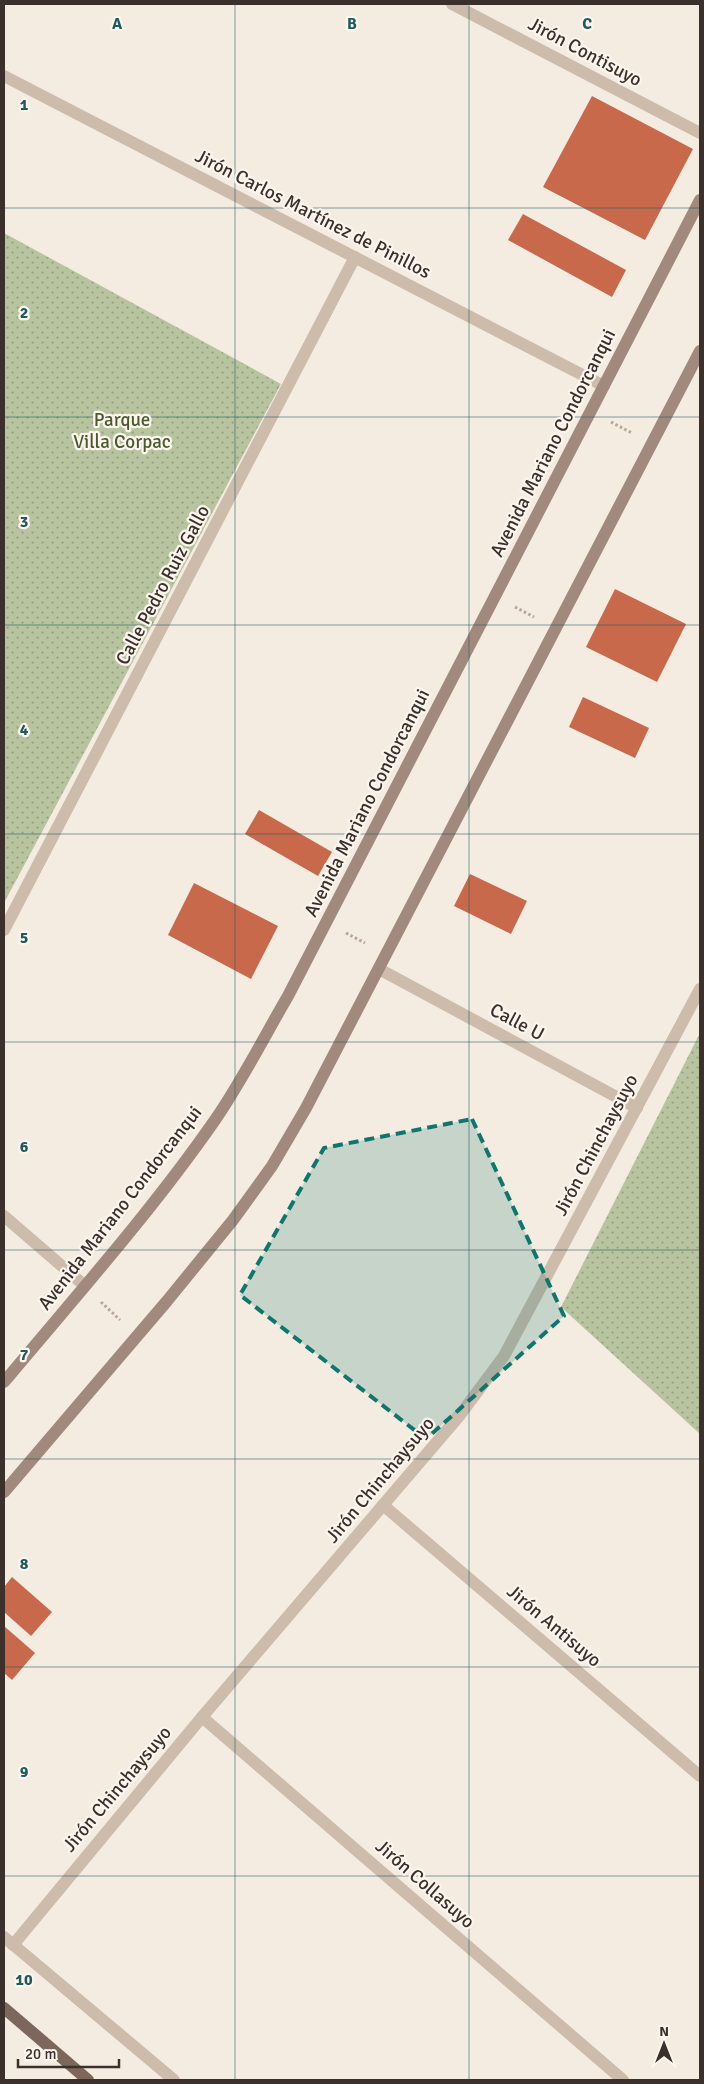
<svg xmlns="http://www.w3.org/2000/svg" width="704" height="2084" font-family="Signika,sans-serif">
<defs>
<pattern id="park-dots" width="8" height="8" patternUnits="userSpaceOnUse" patternTransform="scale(1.25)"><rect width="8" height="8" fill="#b8c4a0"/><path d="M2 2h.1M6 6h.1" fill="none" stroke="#97a083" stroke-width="1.8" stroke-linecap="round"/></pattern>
</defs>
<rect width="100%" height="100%" fill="#f4ebe1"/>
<!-- park -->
<g fill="url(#park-dots)">
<path d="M4,233l277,151 -277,519z"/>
<path d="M700,1033v401l-139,-127z"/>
</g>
<!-- building -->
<g fill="#c8694b">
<path d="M592,96l101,53 -48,91 -102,-53z"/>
<path d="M523,214l103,56 -14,27 -104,-57z"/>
<path d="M615,589l71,35 -29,58 -71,-35z"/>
<path d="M583,697l66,31 -14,30 -66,-31z"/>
<path d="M259,810l73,42 -14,24 -73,-42z"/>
<path d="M470,874l57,27 -16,33 -57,-28z"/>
<path d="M194,883l84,43 -27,53 -83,-44z"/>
<path d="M12,1577l40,35 -21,24 -27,-24v-25z"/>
<path d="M4,1626l31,27 -23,27 -8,-7z"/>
</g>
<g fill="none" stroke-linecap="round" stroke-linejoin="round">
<!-- path -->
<g stroke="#b9a596" stroke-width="3" stroke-dasharray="2.5 2.5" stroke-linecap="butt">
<path d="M611,422l21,11"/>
<path d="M515,607l19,10"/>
<path d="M346,933l19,10"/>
<path d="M101,1302l19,18"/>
</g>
<!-- street -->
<g stroke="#cdbbac" stroke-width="12">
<path d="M452,4l248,129"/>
<path d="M4,76l600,310"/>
<path d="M4,930l351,-673"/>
<path d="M379,969l258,139"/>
<path d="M4,1216l81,70"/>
<path d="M383,1505l317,271"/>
<path d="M202,1717l421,363"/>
<path d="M4,1937l170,143"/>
<path d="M13,1945l189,-228 258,-302 44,-59 196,-367"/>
</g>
<!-- secondary -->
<g stroke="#a18a7d" stroke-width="12">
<path d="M4,1382c72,-86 147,-170 211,-262 27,-39 49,-83 73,-124l412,-796"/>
<path d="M4,1492l163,-191 66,-81 39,-54 34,-58 394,-757"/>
</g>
<!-- primary -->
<path stroke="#7d675c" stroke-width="12" d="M4,2008l84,72"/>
</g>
<!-- marked area -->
<path fill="#0f766e" fill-opacity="0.2" stroke="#0f766e" stroke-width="4" stroke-dasharray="10 6" stroke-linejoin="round" d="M472,1119l92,197 -138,123 -186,-144 84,-147z"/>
<!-- grid -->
<path fill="none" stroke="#1f5a5e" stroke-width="1" stroke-opacity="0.55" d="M235,4v2076M469,4v2076M4,208h696M4,417h696M4,625h696M4,834h696M4,1042h696M4,1250h696M4,1459h696M4,1667h696M4,1876h696"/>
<g text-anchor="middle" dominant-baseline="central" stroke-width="4.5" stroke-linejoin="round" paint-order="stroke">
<!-- street labels -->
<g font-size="19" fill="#3b302b" stroke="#fbf5ee">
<text transform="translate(585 52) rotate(28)">Jirón Contisuyo</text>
<text transform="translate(313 214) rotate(27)">Jirón Carlos Martínez de Pinillos</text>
<text transform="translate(553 443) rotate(-63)">Avenida Mariano Condorcanqui</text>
<text transform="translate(163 585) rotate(-62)">Calle Pedro Ruiz Gallo</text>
<text transform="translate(367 803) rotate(-63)">Avenida Mariano Condorcanqui</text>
<text transform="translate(517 1022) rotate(28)">Calle U</text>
<text transform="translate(596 1145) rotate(-62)">Jirón Chinchaysuyo</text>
<text transform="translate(120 1208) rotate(-52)">Avenida Mariano Condorcanqui</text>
<text transform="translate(380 1480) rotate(-50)">Jirón Chinchaysuyo</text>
<text transform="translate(554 1626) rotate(40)">Jirón Antisuyo</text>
<text transform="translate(117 1789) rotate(-50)">Jirón Chinchaysuyo</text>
<text transform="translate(425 1884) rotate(41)">Jirón Collasuyo</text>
</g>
<!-- park labels -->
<g font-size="19" fill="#4a5a2e" stroke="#fbf5ee">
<text x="122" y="420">Parque<tspan x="122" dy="22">Villa Corpac</tspan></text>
</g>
</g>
<g font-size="16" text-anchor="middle" font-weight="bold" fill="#1f5a5e" stroke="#fbf5ee" stroke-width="4.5" stroke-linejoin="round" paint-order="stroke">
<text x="117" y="29">A</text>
<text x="352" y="29">B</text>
<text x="587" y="29">C</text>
<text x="24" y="110">1</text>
<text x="24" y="318">2</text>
<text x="24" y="527">3</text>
<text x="24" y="735">4</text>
<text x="24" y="943">5</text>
<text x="24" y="1152">6</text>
<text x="24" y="1360">7</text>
<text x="24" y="1569">8</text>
<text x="24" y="1777">9</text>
<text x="24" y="1985">10</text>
</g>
<!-- border -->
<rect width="704" height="2084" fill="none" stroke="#3b302b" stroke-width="10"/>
<!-- north arrow -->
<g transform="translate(664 2044)" stroke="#fbf5ee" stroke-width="4" paint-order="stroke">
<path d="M0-4L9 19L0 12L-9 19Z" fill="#3b302b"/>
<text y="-8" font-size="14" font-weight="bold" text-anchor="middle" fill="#3b302b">N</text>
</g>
<!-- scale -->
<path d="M18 2059v8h101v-8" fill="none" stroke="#3b302b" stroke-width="2.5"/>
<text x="25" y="2059" font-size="15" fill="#3b302b" stroke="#fbf5ee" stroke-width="4" paint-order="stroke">20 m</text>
</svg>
